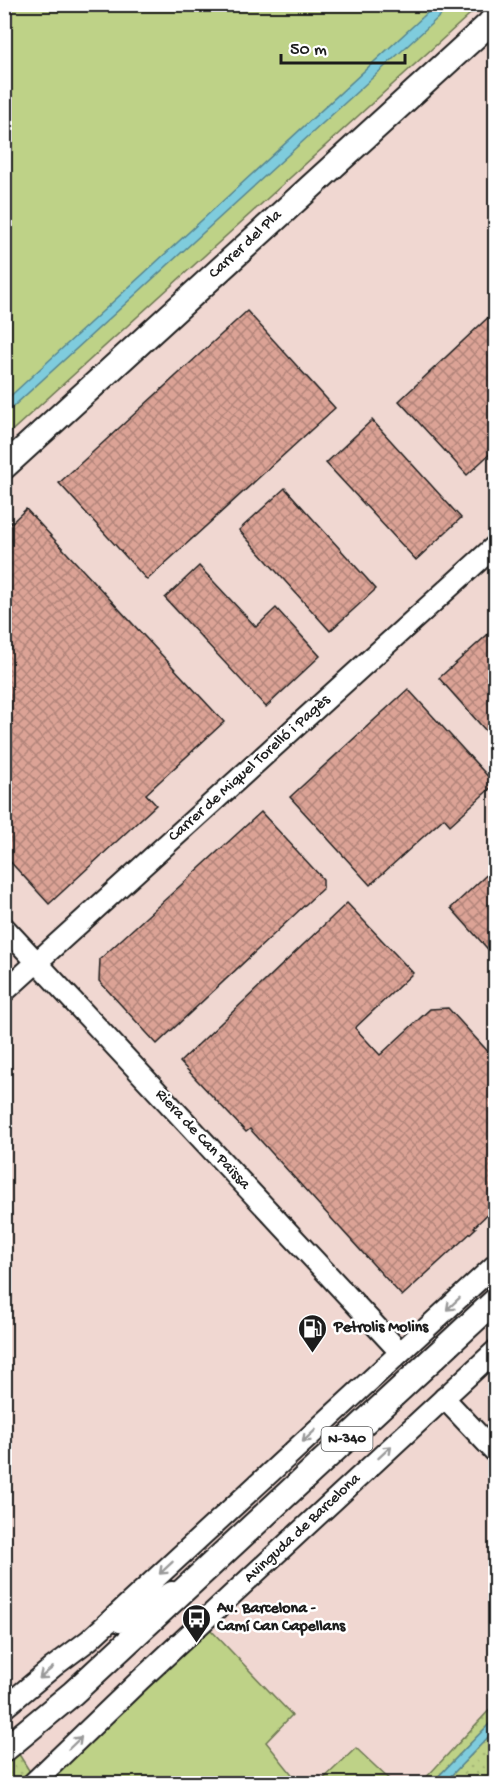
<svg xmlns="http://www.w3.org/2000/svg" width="500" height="1788" font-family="'Gochi Hand',sans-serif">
<defs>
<pattern id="grass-dots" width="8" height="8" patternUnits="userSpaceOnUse" patternTransform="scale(1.5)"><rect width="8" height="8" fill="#bed287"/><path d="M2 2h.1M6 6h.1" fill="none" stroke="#a3b474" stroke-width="1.8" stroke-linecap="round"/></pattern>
<pattern id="building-cross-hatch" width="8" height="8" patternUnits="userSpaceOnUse" patternTransform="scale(1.5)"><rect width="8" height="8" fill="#dca396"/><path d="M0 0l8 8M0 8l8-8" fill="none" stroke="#b2847a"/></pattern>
</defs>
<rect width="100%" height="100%" fill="#f8edea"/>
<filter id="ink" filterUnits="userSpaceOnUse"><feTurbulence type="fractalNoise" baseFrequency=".0167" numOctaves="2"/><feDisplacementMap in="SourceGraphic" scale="12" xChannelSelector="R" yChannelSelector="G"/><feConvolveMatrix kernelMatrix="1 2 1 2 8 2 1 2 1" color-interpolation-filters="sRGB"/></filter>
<g filter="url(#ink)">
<!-- built -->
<path fill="#f0d7d1" d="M480,5h15v1699l-75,79h-27l-37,-35 -37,35h-20l-33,-41 26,-26 -83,-88 -162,155h-10l-32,-51v-1295z"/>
<!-- grass -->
<g fill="url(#grass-dots)" stroke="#6d7752" stroke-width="1.5">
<path d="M495,1704v14l-63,65 -12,1z"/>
<path d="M495,1730v53h-51z"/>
<path d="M5,1732l32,51h-32z"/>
</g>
<!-- garden -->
<g fill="#bed287" stroke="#6d7752" stroke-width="1.5">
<path d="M5,5h475l-475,432z"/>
<path d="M209,1628l83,87 -26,27 33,41 -252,1z"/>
<path d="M356,1748l37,35h-74z"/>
</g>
<!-- water -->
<g fill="#7fccdd" stroke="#578690" stroke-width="1.5">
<path d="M437,4l15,1 -447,409v-13z"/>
<path d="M495,1718v12l-51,53h-12z"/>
</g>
<!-- building -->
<g fill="url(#building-cross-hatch)" stroke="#1c1c1c" stroke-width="1.5">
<path d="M247,311l88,97 -188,172 -88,-97z"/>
<path d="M495,311v138l-28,26 -68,-74z"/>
<path d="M372,420l89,98 -45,42 -90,-97z"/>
<path d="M285,488l91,101 -46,42 -91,-101z"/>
<path d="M26,509l198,213 -78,72 10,11 -107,99 -45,-49v-325z"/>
<path d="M199,566l57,61 20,-19 44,48 -54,51 -101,-109z"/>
<path d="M495,628v113l-56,-63z"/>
<path d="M408,689l87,95 -45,41 -6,-7 -74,67 -80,-88z"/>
<path d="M261,812l62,67v9l-166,156 -58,-63 1,-22z"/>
<path d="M495,867v90l-44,-49z"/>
<path d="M347,903l66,70 -58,55 25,27 50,-46 18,-1 47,51v148l-21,20 2,1 -74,68 -152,-167 -4,3 -66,-70z"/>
</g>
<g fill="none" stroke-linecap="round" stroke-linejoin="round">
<defs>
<g id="minor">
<path d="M4,927l396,425"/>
<path d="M4,992l492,-447"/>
<path d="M444,1398l52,55"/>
<path d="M120,1622l52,-30"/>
<path d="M4,1708l49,-41 36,-27 407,-376"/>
<path d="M32,1784l108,-104 356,-330"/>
</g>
<g id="major">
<path d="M4,467l485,-443 7,-9"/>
<path d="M4,1750l69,-57 423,-393"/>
</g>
</defs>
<!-- minor casing -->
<use href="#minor" stroke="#1c1c1c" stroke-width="24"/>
<!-- major casing -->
<use href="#major" stroke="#1c1c1c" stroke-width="28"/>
<!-- minor -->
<use href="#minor" stroke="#fff" stroke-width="20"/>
<!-- major -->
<use href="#major" stroke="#fff" stroke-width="24"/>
</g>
<!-- one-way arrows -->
<defs><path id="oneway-shaft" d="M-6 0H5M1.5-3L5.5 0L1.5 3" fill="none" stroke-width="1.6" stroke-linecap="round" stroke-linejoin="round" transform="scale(1.5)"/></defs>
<g stroke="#999">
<use href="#oneway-shaft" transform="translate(453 1304) rotate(137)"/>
<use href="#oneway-shaft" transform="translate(309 1436) rotate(137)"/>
<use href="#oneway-shaft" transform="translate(385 1452) rotate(-43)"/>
<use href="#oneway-shaft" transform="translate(166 1568) rotate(137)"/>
<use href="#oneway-shaft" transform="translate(46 1673) rotate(140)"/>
<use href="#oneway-shaft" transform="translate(75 1743) rotate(-44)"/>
</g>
</g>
<!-- icons -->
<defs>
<symbol id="fuel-pin" viewBox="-11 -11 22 30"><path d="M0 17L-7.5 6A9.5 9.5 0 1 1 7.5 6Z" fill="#1c1c1c" stroke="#fff"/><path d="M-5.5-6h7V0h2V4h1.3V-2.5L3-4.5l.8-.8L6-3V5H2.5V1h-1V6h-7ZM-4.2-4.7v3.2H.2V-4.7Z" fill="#fff"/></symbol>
<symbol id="bus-pin" viewBox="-11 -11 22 30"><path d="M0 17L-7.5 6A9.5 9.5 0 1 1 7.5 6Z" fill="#1c1c1c" stroke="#fff"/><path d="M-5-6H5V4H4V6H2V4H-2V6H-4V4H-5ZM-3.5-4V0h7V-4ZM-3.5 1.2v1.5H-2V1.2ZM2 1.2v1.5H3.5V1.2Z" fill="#fff"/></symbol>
</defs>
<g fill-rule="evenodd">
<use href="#fuel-pin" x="296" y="1312" width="33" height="45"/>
<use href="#bus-pin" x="180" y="1602" width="33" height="45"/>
</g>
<g text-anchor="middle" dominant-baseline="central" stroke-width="5" stroke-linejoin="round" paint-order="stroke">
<!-- shield labels -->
<rect fill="#fff" stroke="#606060" stroke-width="1.5" x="321.5" y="1427" width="51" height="24" rx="4.5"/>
<g font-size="15" font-weight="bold" fill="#1c1c1c">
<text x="347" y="1439">N-340</text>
</g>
<!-- street labels -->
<g font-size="16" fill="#1c1c1c" stroke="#fff">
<text transform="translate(246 245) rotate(-43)">Carrer del Pla</text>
<text transform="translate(250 769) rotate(-42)">Carrer de Miquel Torelló i Pagès</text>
<text transform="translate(202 1140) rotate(47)">Riera de Can Païssa</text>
<text transform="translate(303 1529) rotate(-43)">Avinguda de Barcelona</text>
</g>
<!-- poi labels -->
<g font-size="16" font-weight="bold" fill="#1c1c1c" stroke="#fff" text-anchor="start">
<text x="334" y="1328">Petrolis Molins</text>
<text x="217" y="1609">Av. Barcelona -<tspan x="217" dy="18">Camí Can Capellans</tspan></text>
</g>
</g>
<!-- margin -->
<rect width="500" height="1788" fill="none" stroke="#fff" stroke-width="24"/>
<rect x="12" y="12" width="476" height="1764" fill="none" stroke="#1c1c1c" stroke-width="2" filter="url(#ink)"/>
<!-- scale -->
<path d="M281 54v9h124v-9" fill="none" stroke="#1c1c1c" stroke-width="3"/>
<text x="290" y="54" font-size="18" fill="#1c1c1c" stroke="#ffffff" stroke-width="4.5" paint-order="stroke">50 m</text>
</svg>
